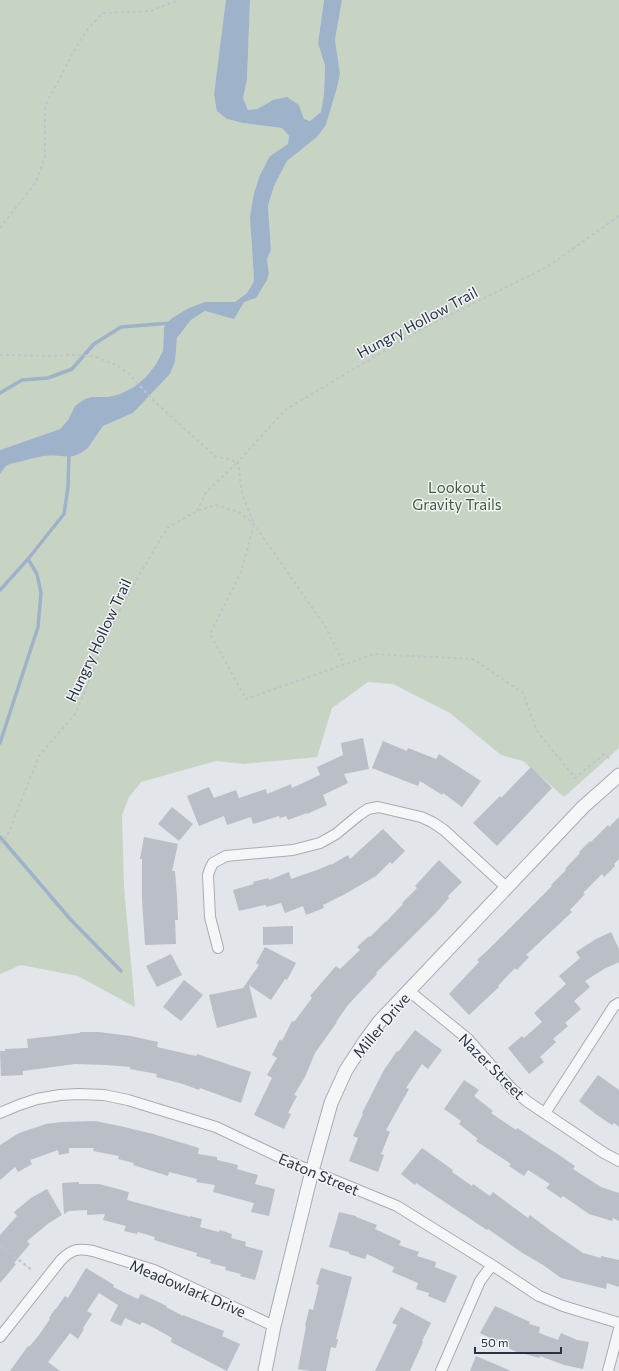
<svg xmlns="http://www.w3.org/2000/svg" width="619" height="1371" font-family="Commissioner,sans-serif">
<rect width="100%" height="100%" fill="#e2e5ea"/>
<!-- green -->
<g fill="#c7d4c3">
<path d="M0,0h227l-13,94 13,25 16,4 39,5 7,8 -1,8 -18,12 -19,79 3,46 -7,12 -12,9h-8l-63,25 -1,24 -7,13 -10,13 -12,10 -14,7 -12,3h-16l-17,9 -7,14 -8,9 -60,21z"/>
<path d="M250,0h74l-6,43 7,23 -1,28 -3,18 -11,9 -6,-2 -5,-14 -26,-5 -16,9 -9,1 -5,-12 4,-18z"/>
<path d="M342,0h277v748l-55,49 -41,-36 -22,-6 -51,-42 -57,-29 -25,-2 -36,26 -15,49 -73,7 -28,-3 -75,21 -12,15 -7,18 2,72 11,120 -57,-31 -57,-11 -21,9v-500l6,-8 4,-2c11,-2 22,-6 34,-8 19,-3 26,7 44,-8l15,-22 30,-13 37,-39 5,-12 2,-24 14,-18 14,-9 29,7 10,-17 12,-3 13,-25 -2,-14 4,-9 -3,-44 6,-20 13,-25 30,-24 9,-12 12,-41 2,-11 -5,-33z"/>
</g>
<!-- water -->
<path fill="#9eb2ca" d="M226,0h24l-3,80 -4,18 5,12 9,-1 16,-9 14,-3 12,8 5,14 6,2 11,-9 3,-18 1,-28 -7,-23 6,-43h18l-7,40 5,33 -2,11 -12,41 -9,12 -30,24 -13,25 -6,20 3,44 -4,9 2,14 -2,7 -11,18 -12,4 -10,17 -29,-8 -14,9 -14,18 -2,24 -5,12 -37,39 -30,13 -15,22c-18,15 -25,5 -44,8 -12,2 -23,6 -34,8l-4,2 -6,8v-24l60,-21 8,-9 7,-14 10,-7 7,-2h16l12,-3 14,-7 12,-10 10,-13 7,-13 1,-24 8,-9 17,-10 16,-6h30l12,-9 7,-12 -4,-64 4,-24 6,-18 10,-19 18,-12 1,-8 -7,-8 -39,-5 -16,-4 -10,-8 -3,-17z"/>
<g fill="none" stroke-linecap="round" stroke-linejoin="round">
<!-- stream -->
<g stroke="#9eb2ca" stroke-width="3.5">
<path d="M0,393l22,-13 26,-2 24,-9 22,-25 27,-17 50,-4"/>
<path d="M0,590l28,-31 36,-45 4,-27 1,-35"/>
<path d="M0,743l38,-116 3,-34 -4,-19 -9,-15"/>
<path d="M0,837l71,83 50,51"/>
</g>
</g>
<!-- building -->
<g fill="#b9bec7">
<path d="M363,738l6,31 -25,5 4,9 -25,12 4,10 -20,9v-1l-19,7 -2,-4 -6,2 -1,-2 -26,8 -2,-7 -24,8 -3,-9 -25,10 -12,-30 22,-9 5,11 22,-8 3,8 27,-9 1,5 24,-10 1,4 28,-13 -3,-8 26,-12 -2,-12z"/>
<path d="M383,741l24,10 1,-3 28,11 3,-5 42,27 -19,26 -19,-14 -1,2 -22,-14 -2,5 -46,-18z"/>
<path d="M531,767l21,21 -55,58 -24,-23 27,-27 1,2z"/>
<path d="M172,807l21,17 -14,17 -21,-17z"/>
<path d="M619,817v42l-5,5 1,2 -11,11 -2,-3 -19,19 2,1 -15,16 2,2 -46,43 3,2 -12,13 -2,-2 -17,18 1,1 -30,28 -20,-21 30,-32 -2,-2 12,-11 63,-63 -1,-1 15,-15 -1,-1 15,-16 -1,-1 11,-11 1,1 17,-17 1,2z"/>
<path d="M383,829l22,22 -13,13 -2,-2 -14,14 -31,18 -22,11 1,3 -18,7 -3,-9 -18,7 -4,-10 -15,4v-2l-6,1 -21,5 -6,-21 21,-6 -1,-2 15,-4 1,2 20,-8 2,7 26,-9 14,-6v1l17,-10 2,4z"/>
<path d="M144,837l34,7 -6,27h3l2,26 1,23h-3l1,24 -31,1 -3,-46v-40h-2z"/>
<path d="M439,860l23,22 -14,14 1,2 -13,15 -60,60 1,1 -29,31 -12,17h1l-22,31 -10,24 -11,18 3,1 -9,17 3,1 -7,15 -30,-14 18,-37 -5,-3 10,-17 -5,-3 8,-16 2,2 10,-20 2,1 18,-24 -2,-2 26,-30 4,3 20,-19 -3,-3 12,-11 1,1 15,-15h1l17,-18 -1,-1 15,-15 -2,-2z"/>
<path d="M293,926v18l-30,1v-18z"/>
<path d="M611,932l8,17v13l-15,7 -19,12 5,6 -16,14 7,8 -16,14 3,3 -15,13 3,3 -16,15 4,5 -15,12 -21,-26 14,-12 2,2 18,-16 -8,-9 32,-29 -7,-8 21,-18 -4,-6 20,-13z"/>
<path d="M265,947l31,16 -9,17 -2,-1 -14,21 -22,-15 8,32 -40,11 -8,-33 34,-7 16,-23 -3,-2z"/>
<path d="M171,954l11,21 -25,12 -11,-21z"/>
<path d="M184,980l19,15 -22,26 -18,-14z"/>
<path d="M415,1030l27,20 -14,19 -6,-5 -16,24 3,1 -23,41 4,2 -9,22 3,1 -6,17 -29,-11 9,-23 -5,-2 10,-22 -1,-1 22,-43 13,-19 1,1z"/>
<path d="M80,1032h18l33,4 27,6 -1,5 39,9 1,-2 54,18 -10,31 -41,-15 -1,2 -16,-6 -27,-7 1,-3 -27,-5v-2l-24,-2 -31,-1 -52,7v4l-22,1 -1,-25h5v-2l23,-1 -1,-9 53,-6z"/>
<path d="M598,1075l21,15v37l-5,-4 -2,2 -15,-10 -18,-14z"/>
<path d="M464,1080l15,10 -5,6 19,15 -2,2 25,17 1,-2 45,29 13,9 -2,3 28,18 18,6v28l-6,-3 -1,3 -23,-7 -26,-18 -2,2 -15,-10 4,-4 -22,-14 -4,6 -15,-10 2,-2 -35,-23 2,-2 -19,-15 2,-3 -17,-12z"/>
<path d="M95,1121l25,5 33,8 46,14 -1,6 19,3v3l21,5 -1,4 21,6 -3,9 20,5 -6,27 -18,-4 3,-9 -41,-11 2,-7 -19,-3 1,-3 -28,-7 -1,4 -35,-11 1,-2 -16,-4 1,-3 -26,-5 1,-3h-25v5l-10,2 -1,-5 -28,10 2,4 -14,8 -3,-5 -15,13v-35l19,-12 27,-9 15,-2z"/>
<path d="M422,1148l31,22 -1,2 20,14 1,-2 17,12 3,-4 35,26 2,-3 21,16 32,22 18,5v-2l18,4v27l-12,-4 -1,6 -45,-11 -18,-13 -22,-13 -33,-23 -1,1 -71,-47 -1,2 -14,-11z"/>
<path d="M79,1182v2h20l30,8 -2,8 63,17v-1l12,3 -2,8 19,5 1,-2 12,4 -1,4 15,4 -1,4 18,5 -8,29 -15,-4 1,-2 -16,-4 1,-3 -16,-4 1,-3 -15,-4 1,-3 -43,-13 1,-3 -17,-5 -1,2 -13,-3 2,-5 -23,-6 2,-6 -18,1v-5l-18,1 -5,3 -2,-31z"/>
<path d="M47,1189l15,26 -13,8 -22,18 3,3 -16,19 2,1 -16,19v-48l17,-19 -3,-4 17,-14z"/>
<path d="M339,1212l17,4v1l21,8 -2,4 26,12 -2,4 20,7 -2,4 19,6 -1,5 22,9 -12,27 -17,-7 1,-3 -13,-4 2,-6 -26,-11 2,-5 -27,-13 -2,5 -16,-5v-2l-20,-5z"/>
<path d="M86,1268l28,17 -1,2 25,12 3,-5 26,12 -1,1 17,9v-1l41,16 -2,5 18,8 -13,27 -56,-29 1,-4 -14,-8 -16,-8 -2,3 -15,-7 -4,8 -11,-5 8,-16 -19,-12 -12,18 5,3 -9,14 1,1 -6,10 -8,-6 -22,29 12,9h-50l18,-25 1,1 10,-12 11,-16 -1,-1 6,-9h1l9,-13 3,2z"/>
<path d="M321,1268l31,9 -16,62h2l-2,9 -5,-1 -5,24h-16l-12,-2 8,-43h-1l4,-17 4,1 6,-25 -3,-1z"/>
<path d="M495,1306l35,16 -1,2 11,3 -1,6 19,7 3,-7 16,7 12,2 -6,27 -19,-4 -24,-9v2l-23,-6 -16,-7 1,-1 -22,-11z"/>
<path d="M401,1307l30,16 -9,18 1,1 -13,29h-35l22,-46 -5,-2z"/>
<path d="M476,1356l35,15h-41z"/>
</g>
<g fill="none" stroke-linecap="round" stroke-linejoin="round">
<defs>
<g id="minor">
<path d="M218,948l-8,-31 -2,-42 2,-6 3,-6 13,-7 67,-6 27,-7 16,-9 23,-19 9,-6 10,-2 43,10 11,5 12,8 62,57"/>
<path d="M409,991l59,48 44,50 16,13 76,51 15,8"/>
<path d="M0,1113l19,-8 18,-6 23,-4 19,-1 25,1 24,5 88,27 74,35 107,44 95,59 47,31 24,10 56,17"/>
<path d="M545,1113l69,-107 5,-3"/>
<path d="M0,1337l61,-77c11,-11 17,-12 32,-9l61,19 120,56"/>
<path d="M441,1371l39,-90 12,-16"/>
<path d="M608,1371l11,-42"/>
</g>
<path id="tertiary" d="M265,1371l9,-45 38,-155 19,-68 15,-33 19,-29 14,-19 186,-196 18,-19 36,-32"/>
</defs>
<!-- minor casing -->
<use href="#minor" stroke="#a7acb4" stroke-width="12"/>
<!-- tertiary casing -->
<use href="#tertiary" stroke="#a7acb4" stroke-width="15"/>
<!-- path -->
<g stroke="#c0c3c9" stroke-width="2" stroke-dasharray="3 3" stroke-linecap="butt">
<path d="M0,228l36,-46 9,-26v-50l27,-51 14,-24 17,-18 48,-2 27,-11"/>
<path d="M0,355l51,1 22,-1 20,1 19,7 15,9 30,32 58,52 23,6"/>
<path d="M197,511l9,-19 32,-30"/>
<path d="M609,758l-5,-4 -29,24 -38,-47 -14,-38 -50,-34 -99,-5 -128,45 -36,-65 31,-62 13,-48 -12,-30 -4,-32 47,-52 129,-77 133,-66 72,-51"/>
<path d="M0,844l8,-10 31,-78 37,-43 28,-70 23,-47 40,-68 30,-17 19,-6 23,7 15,12 71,102 19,38"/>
<path d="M0,1245l33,26"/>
</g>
<!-- minor -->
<use href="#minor" stroke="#f5f6f8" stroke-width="10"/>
<!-- tertiary -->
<use href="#tertiary" stroke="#f5f6f8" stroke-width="13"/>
</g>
<g text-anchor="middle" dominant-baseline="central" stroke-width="3" stroke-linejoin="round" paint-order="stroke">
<!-- street labels -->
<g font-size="15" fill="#2a3242" stroke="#f2f4f7">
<text transform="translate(417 322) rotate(-28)">Hungry Hollow Trail</text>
<text transform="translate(98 640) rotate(-65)">Hungry Hollow Trail</text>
<text transform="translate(381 1025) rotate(-50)">Miller Drive</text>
<text transform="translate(492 1066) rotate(45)">Nazer Street</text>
<text transform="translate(319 1174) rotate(23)">Eaton Street</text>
<text transform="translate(188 1288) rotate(23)">Meadowlark Drive</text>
</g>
<!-- park labels -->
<g font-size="15" fill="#3e5e38" stroke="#f2f4f7">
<text x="457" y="487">Lookout<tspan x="457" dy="17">Gravity Trails</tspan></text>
</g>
</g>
<!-- scale -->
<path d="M475 1347v6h86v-6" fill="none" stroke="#2a3242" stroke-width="2"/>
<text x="481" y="1347" font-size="12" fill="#2a3242" stroke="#f2f4f7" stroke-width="3" paint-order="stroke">50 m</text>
</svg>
